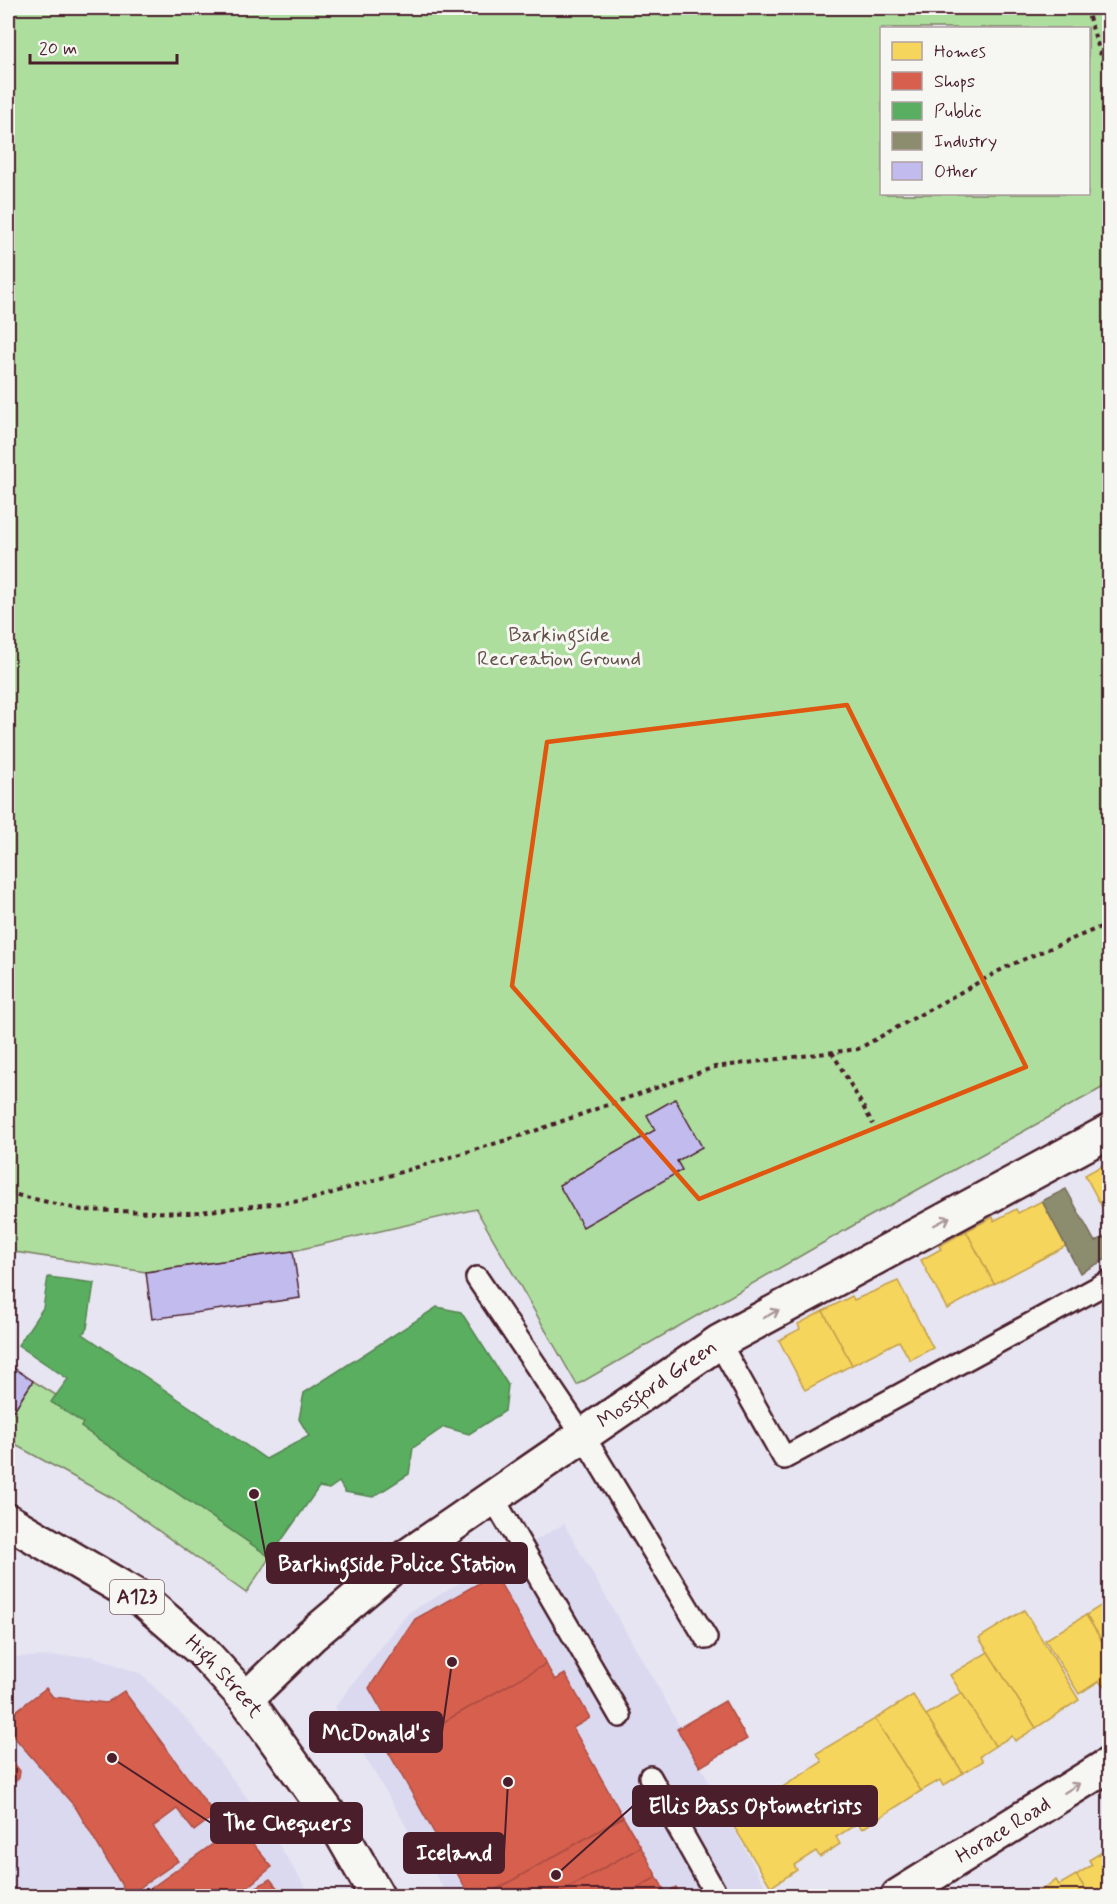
<svg xmlns="http://www.w3.org/2000/svg" width="1117" height="1904" font-family="Mynerve,sans-serif">
<rect width="100%" height="100%" fill="#e6e5f1"/>
<filter id="ink" filterUnits="userSpaceOnUse"><feTurbulence type="fractalNoise" baseFrequency=".0167" numOctaves="2"/><feDisplacementMap in="SourceGraphic" scale="12" xChannelSelector="R" yChannelSelector="G"/><feConvolveMatrix kernelMatrix="1 2 1 2 8 2 1 2 1" color-interpolation-filters="sRGB"/></filter>
<g filter="url(#ink)">
<!-- built -->
<g fill="#dbd9f0">
<path d="M564,1524l103,179 103,193h-322l-113,-189 73,-94z"/>
<path d="M92,1656l49,18 48,48 69,90 53,84h-303v-239z"/>
</g>
<!-- green -->
<g fill="#adde9e" stroke="#7c7e64" stroke-width="1.5" fill-rule="evenodd">
<path d="M8,8h1101v1076l-255,141 -277,160 -101,-176 -183,42 -147,21 -138,-21zM882,28h206v166h-206z"/>
<path d="M33,1381l23,14 -4,6 31,22 -2,4 189,130 -24,36 -132,-94 -106,-58v-21z"/>
</g>
<!-- homes -->
<g fill="#f6d55c" stroke="#c29e4d" stroke-width="1.5">
<path d="M1110,1161v61l-25,-47z"/>
<path d="M1042,1201l24,45 -72,38 -28,-53 27,-14 1,4 22,-12 2,4z"/>
<path d="M966,1231l28,53 -47,25 -26,-49 20,-11 -2,-3z"/>
<path d="M898,1281l35,67 -23,12 -11,-19 -47,24 -29,-54 29,-15 2,4z"/>
<path d="M823,1311l29,54 -47,25 -26,-50 21,-11 -2,-5z"/>
<path d="M1110,1600v54l-24,-39z"/>
<path d="M1024,1610l55,90 -43,28 -57,-90z"/>
<path d="M1086,1615l24,39v28l-7,4 -4,-5 -20,13 -34,-54z"/>
<path d="M988,1652l48,76 -21,13 -3,-5 -17,10 -45,-71z"/>
<path d="M962,1693l33,53 -15,10 3,5 -20,12 -37,-58z"/>
<path d="M913,1695l50,78 -20,13 -3,-6 -19,11 -46,-72z"/>
<path d="M875,1719l46,72 -59,38 -4,-6 -22,14 4,7 -20,13 -4,-6 -22,14 3,5 -26,17 -46,-75 24,-16 5,9 68,-43 -5,-9z"/>
<path d="M1110,1847v49h-20l-14,-21 16,-10 -3,-5z"/>
<path d="M1076,1875l14,21h-51l-2,-4 19,-12 3,5z"/>
</g>
<!-- shops -->
<g fill="#d6604d" stroke="#ac4c43" stroke-width="1.5">
<path d="M495,1574l51,90 -157,89 -16,-28 13,-7 -17,-30 46,-69z"/>
<path d="M546,1664l9,16 10,-6 25,44 -17,10 50,89 -138,79h-15l-81,-143z"/>
<path d="M46,1688l7,9 53,6 18,-12 91,124 -21,16 -17,-22 -24,18 25,34 -50,35 -52,-88 -68,-78v-13z"/>
<path d="M725,1701l22,38 -47,28 -23,-38z"/>
<path d="M8,1756l12,15 -1,7 -11,9z"/>
<path d="M623,1817l18,30 -87,49h-69z"/>
<path d="M238,1826l34,41 -36,29h-96z"/>
<path d="M641,1847l16,30 -34,19h-69z"/>
<path d="M657,1877l9,16 10,-6 5,9h-58z"/>
<path d="M270,1879l14,17h-42z"/>
</g>
<!-- public -->
<path fill="#5aae61" stroke="#558351" stroke-width="1.5" d="M48,1277l46,6 -7,45 -4,6 183,125 43,-23 -10,-17 5,-26 133,-86 24,5 47,73 -3,26 -36,23 -25,-7 -31,21 -4,26 -36,23 -28,-5 -6,-10 -10,7 -10,-2 -49,70 -189,-130 2,-4 -32,-21 17,-23 -50,-34 25,-37z"/>
<!-- industry -->
<path fill="#8c8c6e" stroke="#786b5a" stroke-width="1.5" d="M1066,1189l29,53 15,-8v23l-30,16 -38,-72z"/>
<!-- building -->
<g fill="#c2bcee" stroke="#4a1f2b" stroke-width="1.5">
<path d="M675,1099l27,48 -25,14 5,9 -99,57 -24,-42 96,-55 -8,-15z"/>
<path d="M293,1251l7,47 -148,21 -6,-47z"/>
<path d="M8,1364l25,17 -19,29 -6,-4z"/>
</g>
<g fill="none" stroke-linecap="round" stroke-linejoin="round">
<defs>
<g id="lane">
<path d="M477,1278l107,159 122,201"/>
<path d="M719,1342l65,116 326,-177"/>
<path d="M492,1496l128,220"/>
<path d="M650,1777l67,119"/>
</g>
<g id="street">
<path id="s1" d="M246,1699l65,-63 89,-75 319,-219 391,-211"/>
<path id="s2" d="M898,1896l212,-132"/>
</g>
<g id="primary">
<path id="s3" d="M8,1521l135,79 58,50 45,49 90,125 41,72"/>
</g>
</defs>
<!-- lane casing -->
<use href="#lane" stroke="#4a1f2b" stroke-width="26"/>
<!-- street casing -->
<use href="#street" stroke="#4a1f2b" stroke-width="38"/>
<!-- primary casing -->
<use href="#primary" stroke="#4a1f2b" stroke-width="38"/>
<!-- path -->
<g stroke="#4a1f2b" stroke-width="4" stroke-dasharray="4.5 4.5" stroke-linecap="butt">
<path d="M1086,8l24,76"/>
<path d="M832,1052l41,72"/>
<path d="M8,1193l74,17 107,3 120,-13 214,-65 192,-68 143,-18 150,-83 102,-43"/>
</g>
<!-- lane -->
<use href="#lane" stroke="#f6f6f2" stroke-width="21"/>
<!-- street -->
<use href="#street" stroke="#f6f6f2" stroke-width="33"/>
<!-- primary -->
<use href="#primary" stroke="#f6f6f2" stroke-width="33"/>
</g>
<!-- one-way arrows -->
<defs><path id="oneway-shaft" d="M-6 0H5M1.5-3L5.5 0L1.5 3" fill="none" stroke-width="1.6" stroke-linecap="round" stroke-linejoin="round" transform="scale(1.5)"/></defs>
<g stroke="#a99598">
<use href="#oneway-shaft" transform="translate(942 1221) rotate(-28)"/>
<use href="#oneway-shaft" transform="translate(771 1314) rotate(-28)"/>
<use href="#oneway-shaft" transform="translate(1072 1788) rotate(-32)"/>
</g>
</g>
<!-- marked area -->
<path fill="none" stroke="#e0560e" stroke-width="4.5" stroke-linejoin="round" d="M847,705l179,362 -327,132 -187,-213 35,-244z"/>
<g text-anchor="middle" dominant-baseline="central" stroke-width="6" stroke-linejoin="round" paint-order="stroke">
<!-- shield labels -->
<rect fill="#f6f6f2" stroke="#7e6067" stroke-width="1.5" x="110" y="1580" width="54" height="34" rx="4.5"/>
<g font-size="20" font-weight="bold" fill="#4a1f2b">
<text x="137" y="1597">A123</text>
</g>
<!-- park labels -->
<g font-size="21" fill="#634f48" stroke="#f6f6f2">
<text x="559" y="635">Barkingside<tspan x="559" dy="24">Recreation Ground</tspan></text>
</g>
<!-- street labels -->
<g font-size="21" fill="#4a1f2b" stroke="#f6f6f2">
<text stroke="none"><textPath href="#s1" startOffset="519">Mossford Green</textPath></text>
<text stroke="none"><textPath href="#s3" startOffset="268">High Street</textPath></text>
<text stroke="none"><textPath href="#s2" startOffset="124">Horace Road</textPath></text>
</g>
</g>
<!-- callouts -->
<path fill="none" stroke="#4a1f2b" stroke-width="2" d="M254 1494L267 1563M452 1662L442 1732M556 1875L633 1806M112 1758L211 1823M508 1782L504 1853"/>
<g fill="#4a1f2b" stroke="#f6f6f2" stroke-width="2">
<circle cx="254" cy="1494" r="6"/>
<circle cx="452" cy="1662" r="6"/>
<circle cx="556" cy="1875" r="6"/>
<circle cx="112" cy="1758" r="6"/>
<circle cx="508" cy="1782" r="6"/>
</g>
<g fill="#4a1f2b" stroke="#4a1f2b" stroke-width="2">
<rect x="267" y="1543" width="260" height="40" rx="6"/>
<rect x="310" y="1712" width="132" height="40" rx="6"/>
<rect x="633" y="1786" width="244" height="40" rx="6"/>
<rect x="211" y="1803" width="151" height="40" rx="6"/>
<rect x="404" y="1833" width="100" height="40" rx="6"/>
</g>
<g font-size="22" text-anchor="middle" font-weight="bold" fill="#fff">
<text x="397" y="1571">Barkingside Police Station</text>
<text x="376" y="1740">McDonald's</text>
<text x="755" y="1813">Ellis Bass Optometrists</text>
<text x="287" y="1830">The Chequers</text>
<text x="454" y="1860">Iceland</text>
</g>
<!-- margin -->
<rect width="1117" height="1904" fill="none" stroke="#f6f6f2" stroke-width="30"/>
<rect x="15" y="15" width="1087" height="1874" fill="none" stroke="#4a1f2b" stroke-width="2" filter="url(#ink)"/>
<!-- legend -->
<rect x="880" y="27" width="210" height="168" fill="#f6f6f2" stroke="#b1a0a2" stroke-width="1.5"/>
<rect x="892" y="42" width="30" height="18" fill="#f6d55c" stroke="#b1a0a2" stroke-width="1.5"/>
<text x="934" y="57" font-size="18" fill="#4a1f2b">Homes</text>
<rect x="892" y="72" width="30" height="18" fill="#d6604d" stroke="#b1a0a2" stroke-width="1.5"/>
<text x="934" y="87" font-size="18" fill="#4a1f2b">Shops</text>
<rect x="892" y="102" width="30" height="18" fill="#5aae61" stroke="#b1a0a2" stroke-width="1.5"/>
<text x="934" y="117" font-size="18" fill="#4a1f2b">Public</text>
<rect x="892" y="132" width="30" height="18" fill="#8c8c6e" stroke="#b1a0a2" stroke-width="1.5"/>
<text x="934" y="147" font-size="18" fill="#4a1f2b">Industry</text>
<rect x="892" y="162" width="30" height="18" fill="#c2bcee" stroke="#b1a0a2" stroke-width="1.5"/>
<text x="934" y="177" font-size="18" fill="#4a1f2b">Other</text>
<!-- scale -->
<path d="M30 54v9h147v-9" fill="none" stroke="#4a1f2b" stroke-width="3"/>
<text x="39" y="54" font-size="18" fill="#4a1f2b" stroke="#f6f6f2" stroke-width="4.5" paint-order="stroke">20 m</text>
</svg>
